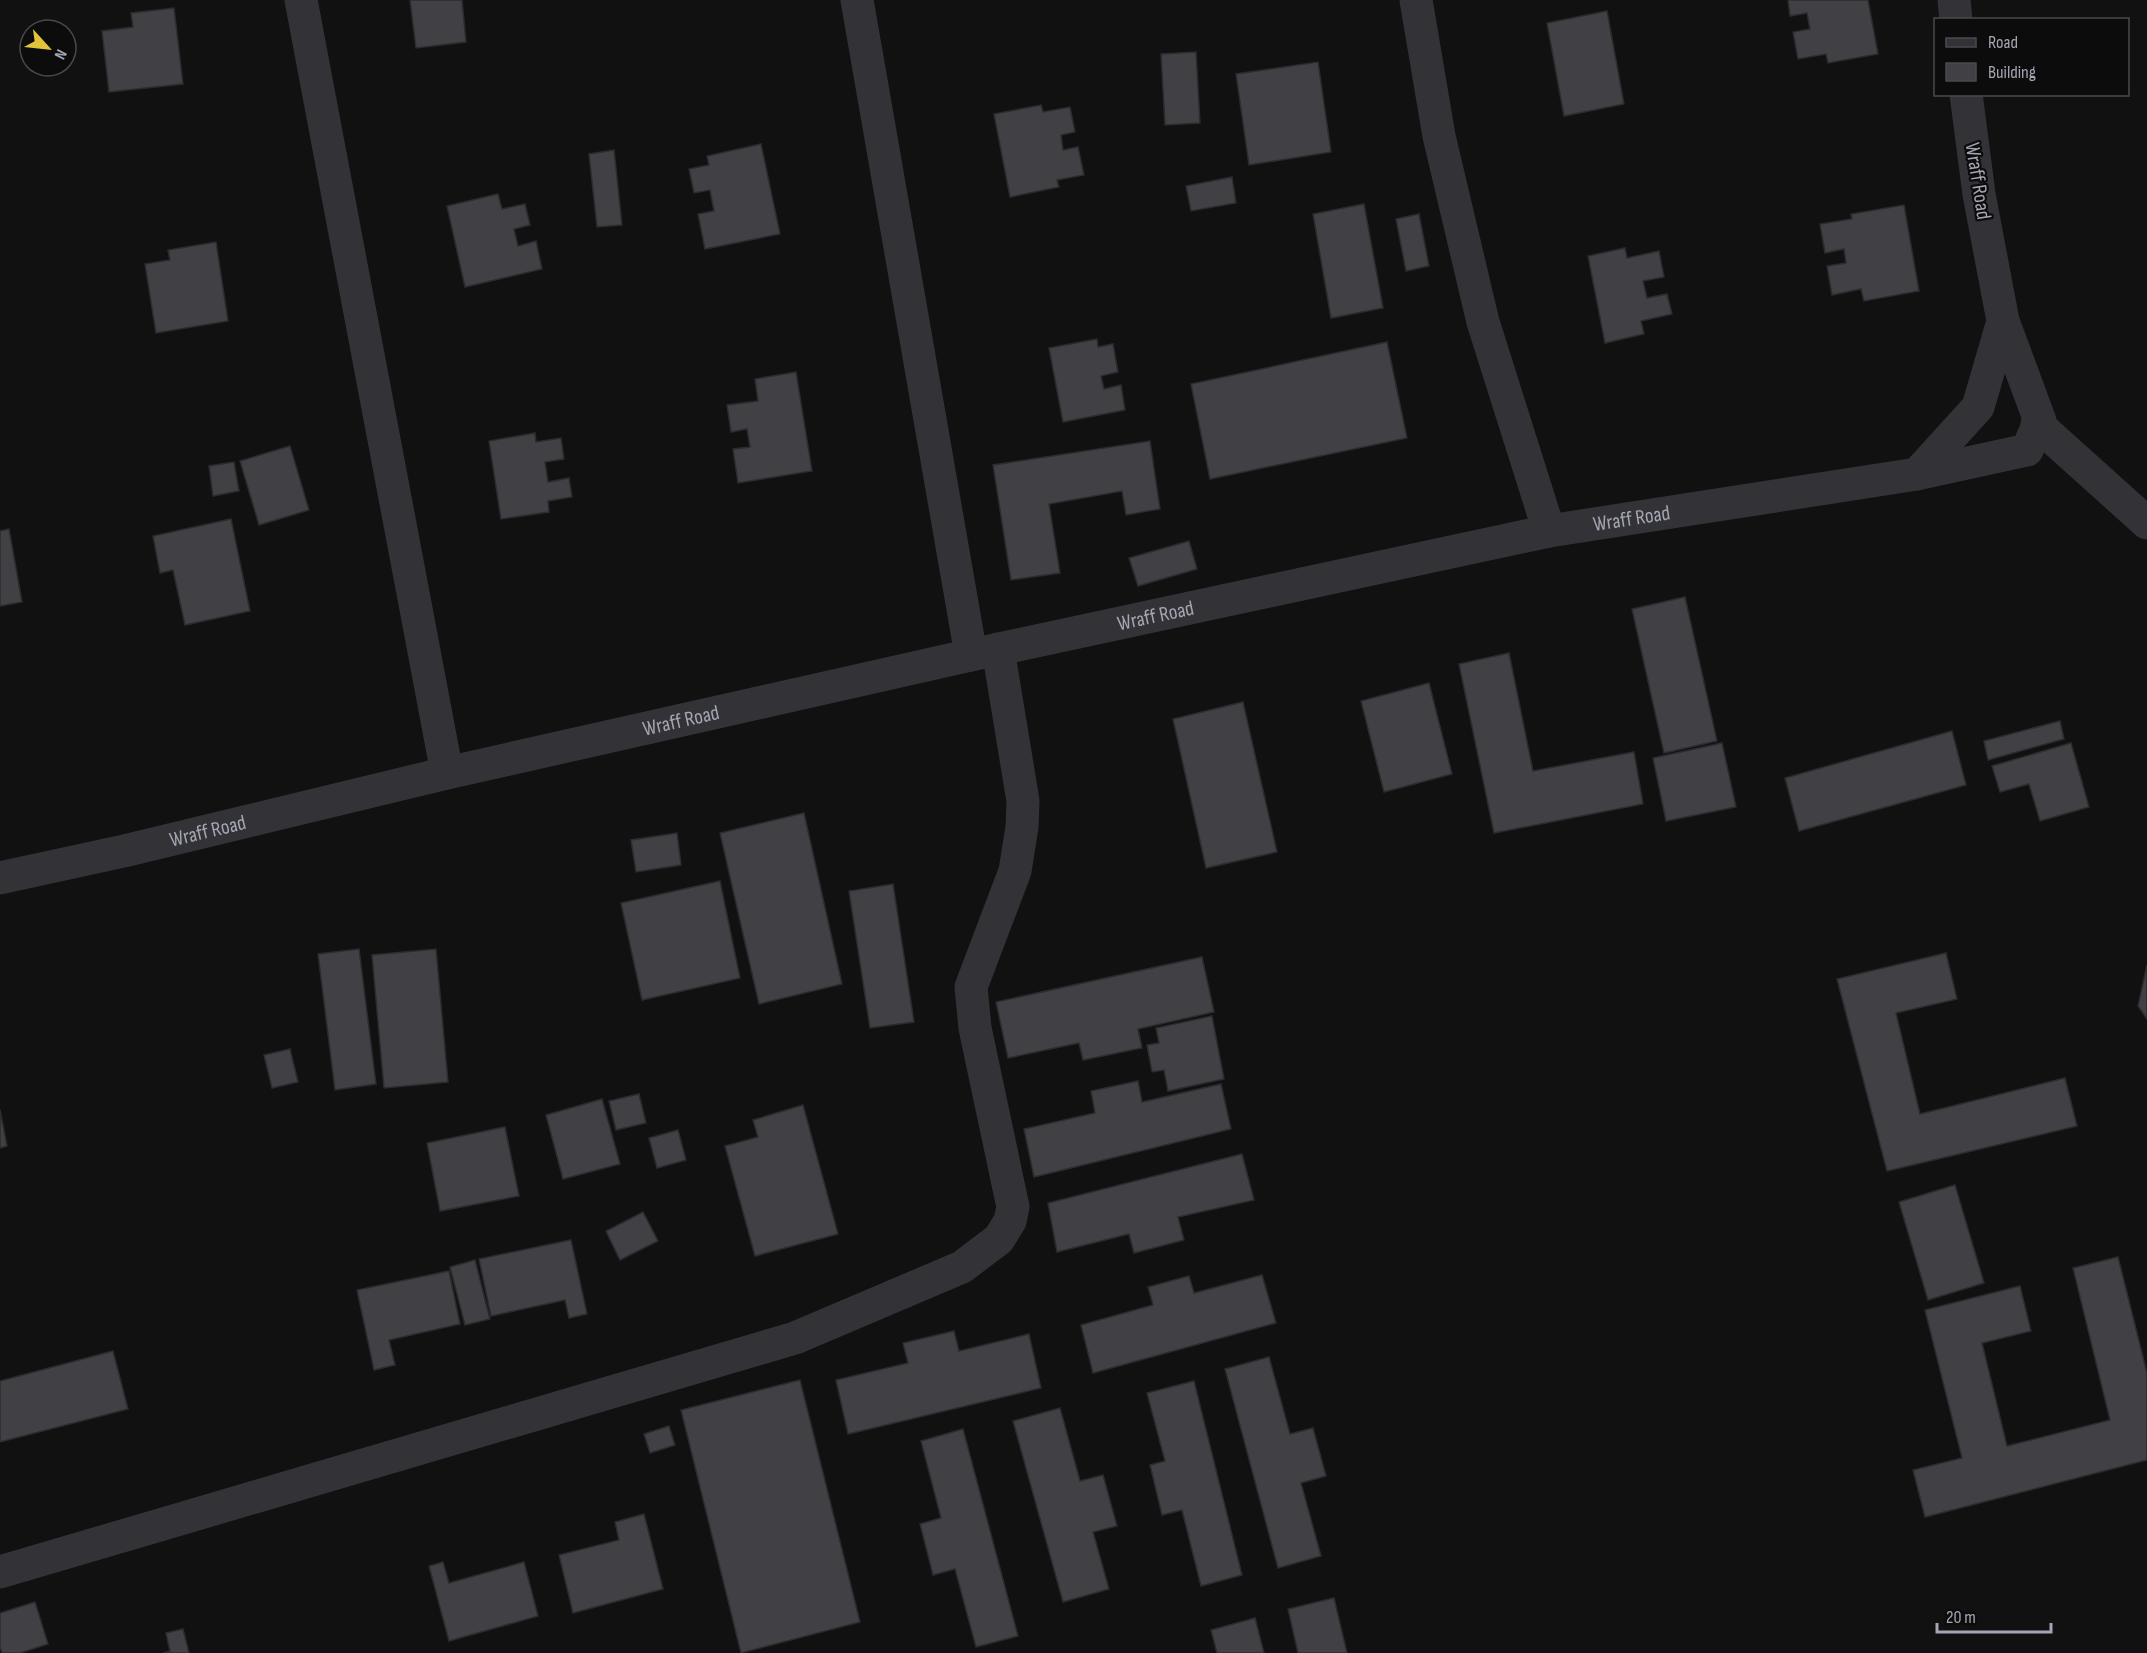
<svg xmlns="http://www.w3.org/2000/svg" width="2147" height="1653" font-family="'Sofia Sans Condensed',sans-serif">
<rect width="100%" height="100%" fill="#111112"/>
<!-- building -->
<g fill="#414145" stroke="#2c2b2e" stroke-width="1.5">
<path d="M410,0h52l4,42 -50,6z"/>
<path d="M1788,0h80l10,54 -50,9 -2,-9 -28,5 -5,-27 17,-3 -3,-16 -17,3z"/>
<path d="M174,8l9,76 -74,8 -7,-61 31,-4 -2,-14z"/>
<path d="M1607,11l17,93 -60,12 -17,-93z"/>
<path d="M1196,52l4,71 -35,2 -4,-71z"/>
<path d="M1318,62l13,90 -82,13 -13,-91z"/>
<path d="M1041,105l2,7 27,-5 5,25 -14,3 2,15 15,-3 6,28 -27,5 2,7 -49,10 -16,-83z"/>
<path d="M761,144l19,90 -75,15 -7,-35 16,-3 -4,-21 -16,3 -5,-24 20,-4 -2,-9z"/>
<path d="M614,150l8,75 -25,2 -8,-73z"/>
<path d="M1232,177l4,26 -45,8 -5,-25z"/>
<path d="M498,194l4,15 23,-5 5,21 -16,4 4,17 18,-5 6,28 -77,18 -18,-81z"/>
<path d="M1364,204l19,104 -52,10 -18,-104z"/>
<path d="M1904,205l15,86 -55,10 -3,-12 -29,6 -5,-29 19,-3 -2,-14 -19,4 -5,-29 32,-5 -1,-5z"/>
<path d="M1419,214l10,52 -23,5 -10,-52z"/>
<path d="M216,242l12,79 -72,12 -11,-69 25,-4 -2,-10z"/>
<path d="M1625,248l2,10 32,-7 5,26 -21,4 4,17 20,-4 5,20 -31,7 3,13 -39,9 -17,-87z"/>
<path d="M1097,339l1,8 15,-3 5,28 -17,4 3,13 17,-4 4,25 -62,12 -14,-74z"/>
<path d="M1387,342l20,96 -197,41 -19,-95z"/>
<path d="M796,372l16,99 -74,12 -5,-34 17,-2 -3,-18 -16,3 -4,-27 31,-4 -3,-22z"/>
<path d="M535,433l1,9 25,-4 3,21 -19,3 3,20 21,-4 3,19 -24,4 1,11 -48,7 -12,-78z"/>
<path d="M1150,441l10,68 -34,6 -4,-24 -73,13 11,69 -49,7 -18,-115z"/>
<path d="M290,446l19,64 -50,15 -19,-64z"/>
<path d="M234,462l5,29 -26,5 -4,-30z"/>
<path d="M231,519l19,92 -65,14 -12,-55 -13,3 -7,-37z"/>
<path d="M9,529l13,73 -22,4v-75z"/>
<path d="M1189,541l8,28 -59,17 -9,-28z"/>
<path d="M1685,597l32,144 -53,12 -32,-144z"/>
<path d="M1509,653l24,118 101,-19 9,52 -149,29 -35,-169z"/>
<path d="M1429,683l23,91 -68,18 -23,-91z"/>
<path d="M1243,702l34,150 -71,16 -33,-149z"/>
<path d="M2060,721l4,18 -76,21 -4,-19z"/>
<path d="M1952,731l14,54 -167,46 -14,-53z"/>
<path d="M1722,743l14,64 -70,14 -13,-63z"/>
<path d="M2071,743l18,64 -49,14 -11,-37 -29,8 -8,-26z"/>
<path d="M804,813l38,171 -83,20 -39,-171z"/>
<path d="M677,833l4,32 -45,7 -5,-32z"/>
<path d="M720,881l20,97 -98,22 -21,-97z"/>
<path d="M893,884l21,138 -44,6 -21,-137z"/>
<path d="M359,949l17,135 -41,6 -17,-136z"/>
<path d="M436,949l12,133 -64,6 -12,-133z"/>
<path d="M1946,953l11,46 -61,14 24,101 145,-36 12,48 -190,45 -50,-192z"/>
<path d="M1202,957l12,55 -76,17 4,19 -59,12 -4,-17 -71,15 -12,-56z"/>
<path d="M2147,965v54l-9,-13z"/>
<path d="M1212,1016l12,63 -56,12 -4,-21 -12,2 -5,-27 12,-2 -3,-15z"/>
<path d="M290,1049l8,33 -26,6 -8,-33z"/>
<path d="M1138,1081l4,21 79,-18 10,45 -197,48 -10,-48 71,-16 -4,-22z"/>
<path d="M639,1094l7,29 -30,7 -7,-29z"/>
<path d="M602,1099l18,65 -57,15 -17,-64z"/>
<path d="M803,1105l35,129 -83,22 -30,-110 33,-9 -5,-17z"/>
<path d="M0,1110l7,36 -7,2z"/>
<path d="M505,1127l14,69 -79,15 -13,-68z"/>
<path d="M678,1130l8,30 -29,8 -8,-30z"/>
<path d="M1242,1154l12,46 -76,17 6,23 -50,13 -5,-19 -72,18 -9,-49z"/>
<path d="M1955,1185l29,98 -56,17 -29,-98z"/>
<path d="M643,1212l15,29 -38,19 -14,-29z"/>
<path d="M571,1240l16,74 -18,4 -4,-18 -74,16 -12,-57z"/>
<path d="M2118,1257l29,116v87l-222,57 -12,-47 49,-12 -37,-148 95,-24 11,45 -49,12 25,103 103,-26 -37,-152z"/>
<path d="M475,1260l15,59 -25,6 -15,-58z"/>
<path d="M449,1271l11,53 -71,16 6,25 -21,5 -17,-80z"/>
<path d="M1262,1275l14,48 -183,50 -12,-48 72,-20 -5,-18 41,-11 5,17z"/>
<path d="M954,1331l5,20 70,-17 12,54 -193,46 -12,-54 72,-17 -5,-20z"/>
<path d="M113,1351l15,58 -128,33v-61z"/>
<path d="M1269,1357l21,77 23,-6 13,48 -25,7 20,73 -43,12 -53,-199z"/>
<path d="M800,1380l60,242 -119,31 -60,-243z"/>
<path d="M1194,1381l48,194 -41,11 -19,-76 -20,5 -12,-50 15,-4 -18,-68z"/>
<path d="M1060,1408l20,73 23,-6 14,51 -24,6 16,57 -46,13 -50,-181z"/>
<path d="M669,1426l6,19 -25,8 -6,-19z"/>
<path d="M963,1429l55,207 -42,11 -21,-78 -22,6 -13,-51 21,-6 -20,-77z"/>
<path d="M644,1514l19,75 -90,24 -14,-58 60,-15 -4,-18z"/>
<path d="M443,1562l6,21 75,-21 14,54 -89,25 -20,-75z"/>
<path d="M1334,1598l13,55h-49l-10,-44z"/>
<path d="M35,1602l13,42 -28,9h-18l-2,-6v-34z"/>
<path d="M1255,1618l9,35h-47l-6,-23z"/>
<path d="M183,1629l6,24h-26l7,-2 -4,-18z"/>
</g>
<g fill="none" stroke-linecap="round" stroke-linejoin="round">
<!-- minor -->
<g stroke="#333337" stroke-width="33">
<path d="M301,0l146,773"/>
<path d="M857,0l114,655"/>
<path d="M1416,0l23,136 44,186 66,209"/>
<path d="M1954,0l2,20"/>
<path d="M2037,424l110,99"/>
<path d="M1917,474l110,-24 13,-29 -37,-100"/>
<path id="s1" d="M0,878l124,-27 323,-78 524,-118 578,-124 368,-57 61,-67 25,-86 -24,-127 -13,-100"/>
<path d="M0,1572l795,-234 167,-71 37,-28 11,-18 3,-14 -38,-179 -4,-41 44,-116 7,-44 1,-26 -25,-152"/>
</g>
</g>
<g text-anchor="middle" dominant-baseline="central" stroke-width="4.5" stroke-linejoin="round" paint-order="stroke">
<!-- street labels -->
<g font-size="21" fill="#a4a6b2" stroke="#0c0c0d">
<text transform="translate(1978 181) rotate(81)">Wraff Road</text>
<text stroke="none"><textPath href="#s1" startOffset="1671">Wraff Road</textPath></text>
<text stroke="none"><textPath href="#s1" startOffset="1185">Wraff Road</textPath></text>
<text stroke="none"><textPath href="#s1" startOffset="699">Wraff Road</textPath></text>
<text stroke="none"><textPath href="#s1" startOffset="213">Wraff Road</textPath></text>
</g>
</g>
<!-- legend -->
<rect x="1934" y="18" width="195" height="78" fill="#0c0c0d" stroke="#494a4f" stroke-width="1.5"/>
<rect x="1946" y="38" width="30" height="9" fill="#333337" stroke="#494a4f" stroke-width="1.5"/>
<text x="1988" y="48" font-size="18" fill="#a4a6b2">Road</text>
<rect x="1946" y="63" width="30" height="18" fill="#414145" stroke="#494a4f" stroke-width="1.5"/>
<text x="1988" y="78" font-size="18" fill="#a4a6b2">Building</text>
<!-- north arrow -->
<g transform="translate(48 48) rotate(117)"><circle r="28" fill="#0c0c0d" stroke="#494a4f" stroke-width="1.5"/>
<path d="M0-4.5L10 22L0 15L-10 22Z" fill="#e2c43a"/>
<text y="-9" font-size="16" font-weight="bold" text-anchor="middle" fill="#a4a6b2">N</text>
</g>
<!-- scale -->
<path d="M1937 1623v9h114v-9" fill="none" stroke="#a4a6b2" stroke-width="3"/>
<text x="1946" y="1623" font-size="18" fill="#a4a6b2" stroke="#0c0c0d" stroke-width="4.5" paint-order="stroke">20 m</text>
</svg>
